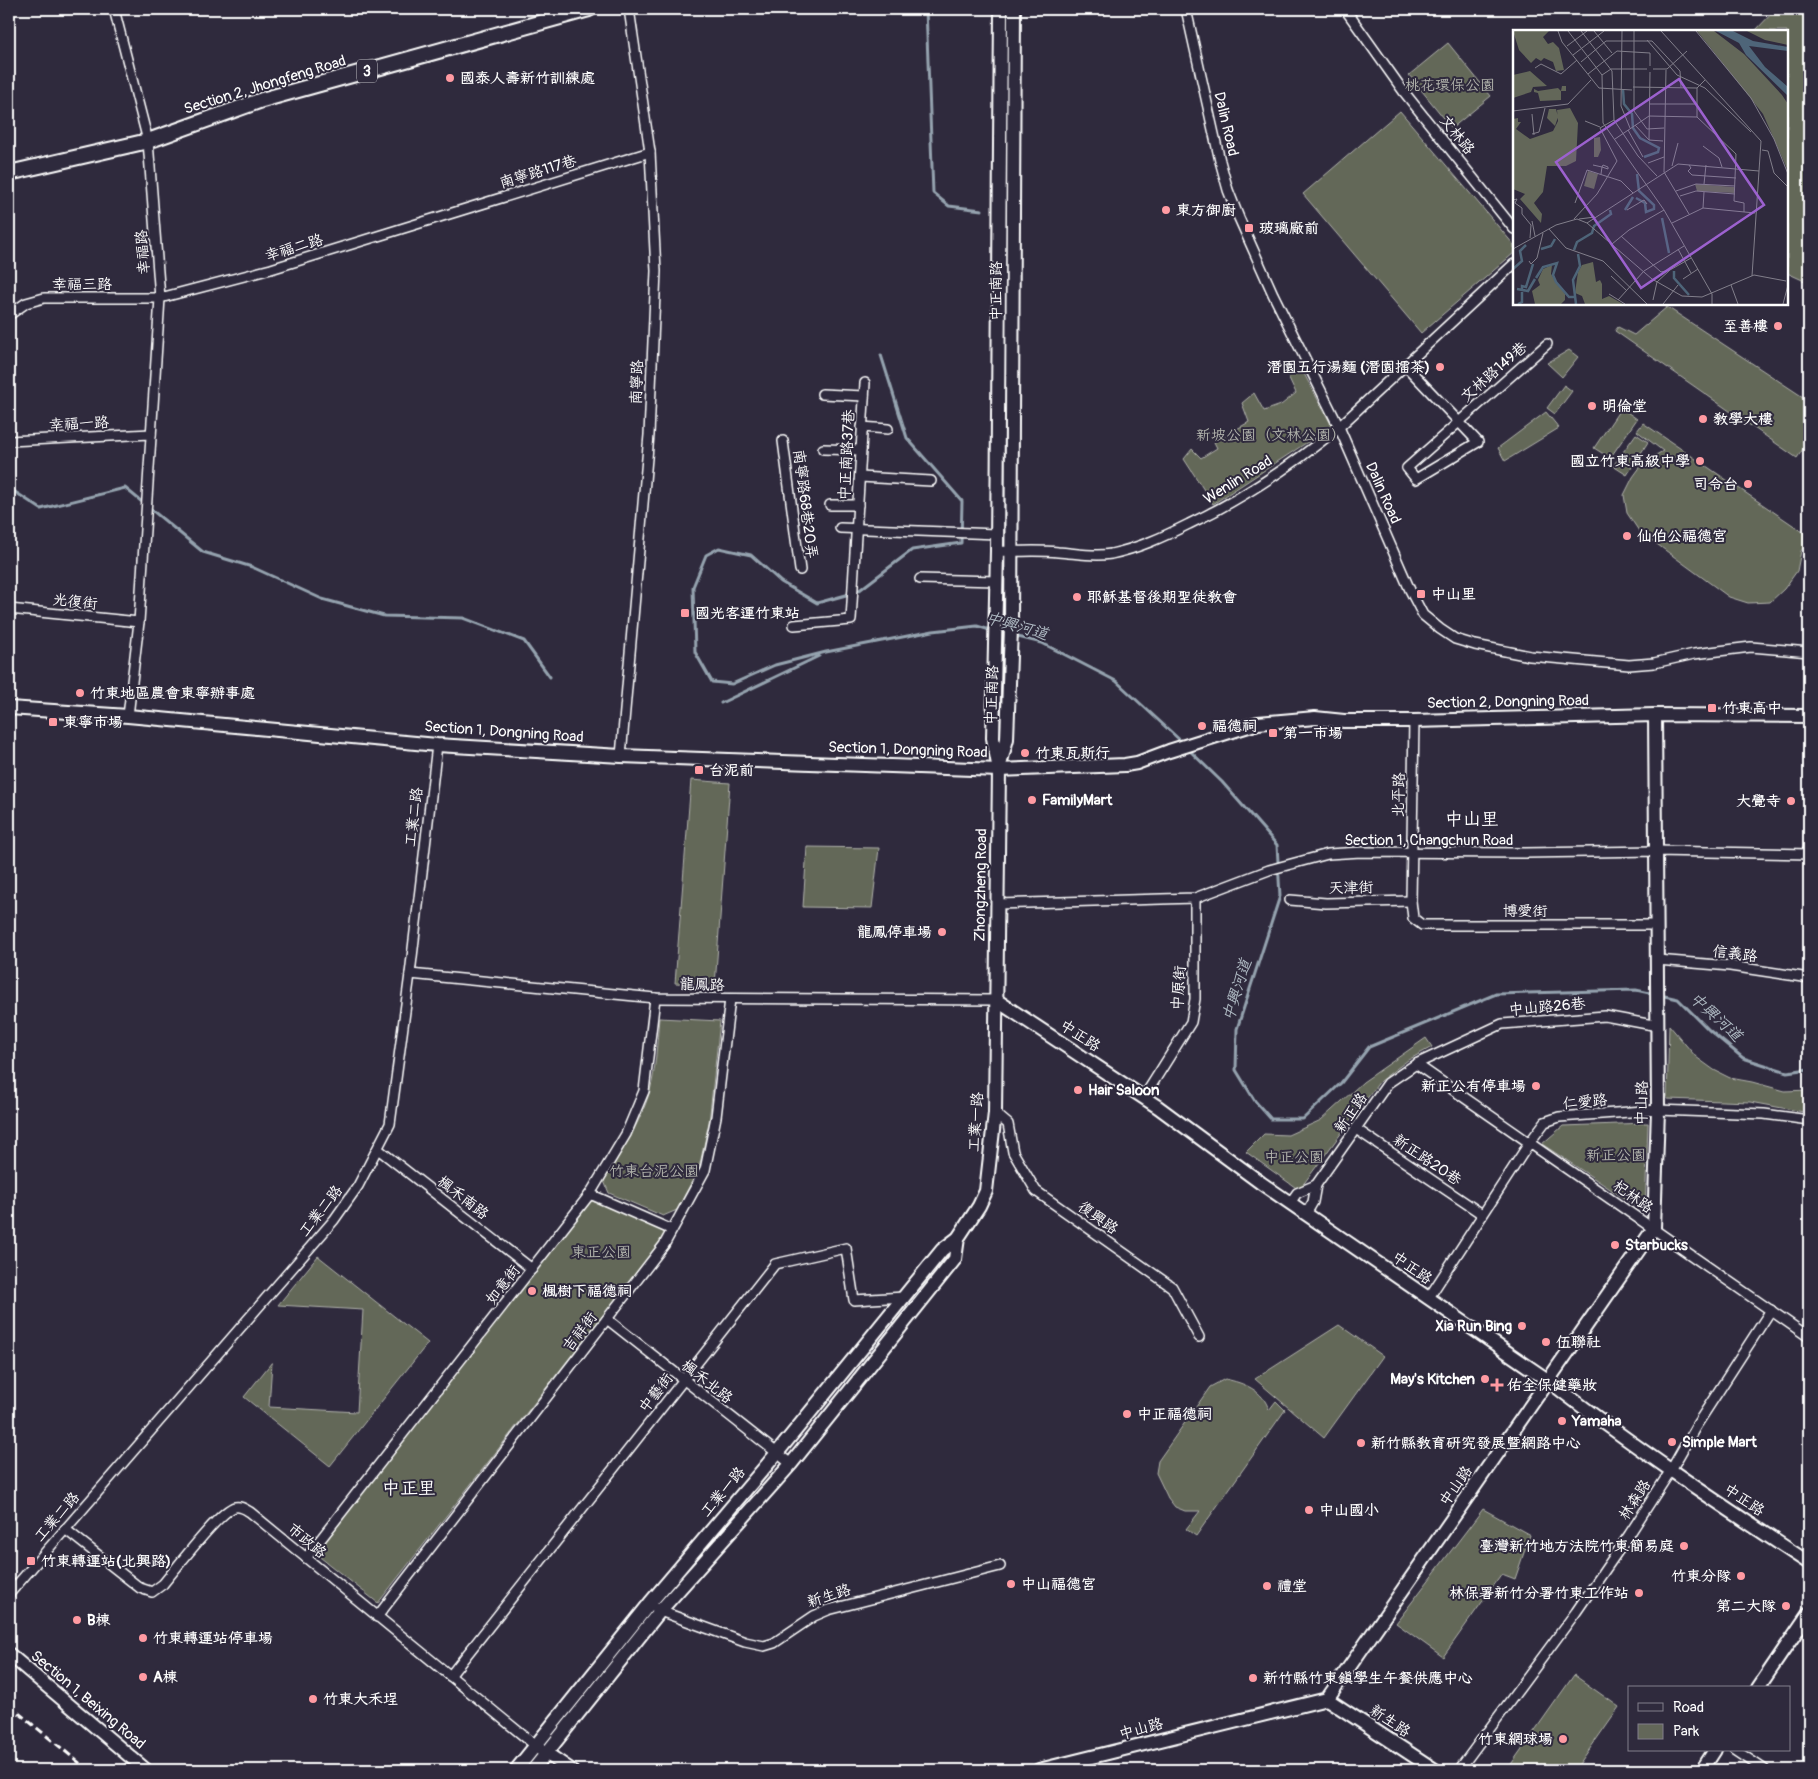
<svg xmlns="http://www.w3.org/2000/svg" width="1818" height="1779" font-family="Pangolin,'LXGW WenKai TC',sans-serif">
<rect width="100%" height="100%" fill="#2f2a3d"/>
<filter id="ink" filterUnits="userSpaceOnUse"><feTurbulence type="fractalNoise" baseFrequency=".02" numOctaves="2"/><feDisplacementMap in="SourceGraphic" scale="10" xChannelSelector="R" yChannelSelector="G"/><feConvolveMatrix kernelMatrix="1 2 1 2 8 2 1 2 1" color-interpolation-filters="sRGB"/></filter>
<g filter="url(#ink)">
<!-- green -->
<g fill="#636759" stroke="#b1b3ac">
<path d="M1776,9h33v274l-22,-10v-242h-32z"/>
<path d="M1448,43l43,53 -39,32 -43,-53z"/>
<path d="M1400,111l114,134v8l-93,80 -118,-139z"/>
<path d="M1667,307l142,94v39l-12,18 -182,-127 3,-4 16,8z"/>
<path d="M1569,350l9,7 -16,20 -15,-14z"/>
<path d="M1302,370l30,56 -119,78 -29,-45 8,-10 9,9 16,-10 -3,-6 35,-20 -7,-19 12,-10 10,18 17,-6 15,-12 -8,-17z"/>
<path d="M1564,385l8,6 -17,23 -8,-6z"/>
<path d="M1621,408l16,11 -27,39 -16,-10z"/>
<path d="M1546,412l13,16 -54,33 -7,-13z"/>
<path d="M1643,423l166,113v3l-8,12 -4,20 -13,18 -14,13 -22,1 -19,-6 -90,-66 -12,-18 -3,-18 9,-18 11,-15 19,-11 -26,-20z"/>
<path d="M1636,434l12,8 -21,33 -14,-9z"/>
<path d="M691,780l39,3 -15,202 -40,-2z"/>
<path d="M807,847l72,1 -7,60 -69,-1z"/>
<path d="M659,1018l61,3 -11,101 -10,46 -22,42 -14,6 -54,-23 -5,-12c17,-29 36,-57 46,-90 6,-23 7,-49 9,-73z"/>
<path d="M1669,1025l27,32 18,13 16,8 22,4 33,9 24,-1v23l-59,-11 -83,-3z"/>
<path d="M1426,1038l6,9 -24,13 -28,21 -81,109 -53,-38 18,-18 24,1 33,-15 42,-38z"/>
<path d="M1648,1123l-3,89 -103,-68 21,-18z"/>
<path d="M590,1200l78,32 -290,371 -62,-49z"/>
<path d="M318,1256l110,87 -98,123 -86,-69 28,-35 -3,45 88,5 6,-102 -85,-5z"/>
<path d="M1339,1325l44,31 -59,82 -69,-59z"/>
<path d="M1225,1379c19,4 38,11 44,31l7,-9 9,9 -89,126 -10,-7 14,-18h-15l-10,-4 -7,-9 -12,-25 2,-12 52,-74z"/>
<path d="M1483,1509l47,26 -15,44 -13,-5 -59,83 -47,-34z"/>
<path d="M1574,1675l45,32 -44,63h-68z"/>
</g>
<g fill="none" stroke-linecap="round" stroke-linejoin="round">
<!-- stream -->
<g stroke="#95a3af" stroke-width="3">
<path d="M926,9l7,184 16,13 33,4"/>
<path d="M881,355l26,83 55,63 -1,42 -49,7 -55,42 -40,11 -36,-21 -30,-27 -32,-7 -13,7 -13,32 2,65 17,30 20,2 43,-19 51,-13 107,-21 44,-5 16,5"/>
<path d="M9,488l32,21 84,-21 78,64 49,15 70,32 62,17 79,2 61,23 26,36"/>
<path d="M1014,636l28,7 74,38 67,62"/>
<path d="M721,703l98,-47"/>
<path d="M1189,750l33,32 55,63 3,51 -43,133 -1,41 19,31 16,18h32l38,-36 28,-36 127,-53 140,-4 18,4"/>
<path d="M1660,995l18,4 31,31 34,28 44,14 22,-3"/>
</g>
<defs>
<g id="street">
<path d="M114,9l34,132 12,157 -21,324 -11,94"/>
<path d="M1186,9l34,152 8,29 11,28 34,76 66,133 71,163 13,25 17,14 15,10 20,6 55,11 99,9 25,-2 40,-9 57,-7 58,5"/>
<path d="M1345,9l59,83 110,137"/>
<path d="M9,315l17,-12 18,-5h116l111,-29 379,-117"/>
<path d="M1405,365l73,77 -62,37 -9,-11 140,-124"/>
<path d="M822,394l42,2"/>
<path d="M862,427l26,2"/>
<path d="M9,441l142,-7"/>
<path d="M783,441l17,129"/>
<path d="M823,449l38,1"/>
<path d="M860,477l71,4"/>
<path d="M830,505h28"/>
<path d="M840,528l157,6"/>
<path d="M997,551c20,1 40,-1 61,1 17,1 35,5 53,2 28,-6 52,-17 78,-30 53,-25 104,-59 150,-97l175,-163"/>
<path d="M920,579l76,2"/>
<path d="M9,609l130,13"/>
<path d="M794,625l57,-5 14,-237"/>
<path d="M1414,721l-3,180 2,17 9,7h235"/>
<path d="M621,756l28,-321 7,-164 -6,-119 -21,-143"/>
<path d="M1290,900l36,3 85,-2"/>
<path d="M997,904l198,-6 74,-28 59,-16 33,-2 164,1 131,-2 153,3"/>
<path d="M1657,960l73,6 79,12"/>
<path d="M410,974l245,24 341,2"/>
<path d="M1416,1064l393,273"/>
<path d="M1144,1097l47,-75 4,-23v-101"/>
<path d="M995,1113l13,11 5,28 23,39 136,96 27,50"/>
<path d="M1356,1129l126,85"/>
<path d="M378,1149l154,120"/>
<path d="M590,1194l82,36"/>
<path d="M1290,1203l7,-10 19,-8"/>
<path d="M1306,1214l7,-12 3,-17 72,-102 28,-19 86,-40 103,-8 53,10"/>
<path d="M1428,1299l102,-157 15,-20 14,-5 99,-7 106,4 45,6"/>
<path d="M607,1319l184,145"/>
<path d="M65,1529l75,59 12,4 11,-8c12,-14 57,-74 72,-77 6,-1 10,2 15,5l286,234"/>
<path d="M306,1558l284,-364 36,-60 18,-43 11,-93"/>
<path d="M9,1594l325,-374 24,-34 32,-62 20,-150 27,-229"/>
<path d="M656,1608l4,3 85,31 19,4 10,-3 40,-27 14,-6 172,-44"/>
<path d="M377,1617l287,-372 41,-75 11,-53 14,-118"/>
<path d="M450,1676l325,-412 71,-16 8,52 50,-3"/>
<path d="M1735,1750l30,20"/>
<path d="M1459,1770l117,-158 53,-77 42,-65 25,-44 75,-116"/>
</g>
<g id="secondary">
<path d="M9,708l119,8 309,29 184,11 378,14 126,-5 12,-2 32,-12 89,-28 57,-5 29,3h70l241,-6 154,1"/>
<path d="M1000,765l7,-26 4,-111 3,-619"/>
<path d="M996,1000l162,107 103,76 288,198c83,65 172,124 260,182"/>
<path d="M9,1654l137,116"/>
<path d="M1758,1688l51,-75"/>
<path d="M1327,1699l108,71"/>
<path d="M540,1749l31,21"/>
<path d="M516,1770l134,-167 127,-150 165,-203 16,-12 21,-32 7,-15 9,-78 4,-343 -6,-32 4,-187 4,-542"/>
<path d="M533,1770l127,-159 131,-147 164,-205 3,-21"/>
<path d="M1039,1770l288,-71 327,-471 4,-118 -3,-395"/>
<path d="M1702,1770l13,-20"/>
</g>
<path id="primary" d="M9,173l139,-32 114,-41 327,-91"/>
</defs>
<!-- street casing -->
<use href="#street" stroke="#fff" stroke-width="12"/>
<!-- secondary casing -->
<use href="#secondary" stroke="#fff" stroke-width="16"/>
<!-- primary casing -->
<use href="#primary" stroke="#fff" stroke-width="18"/>
<!-- street -->
<use href="#street" stroke="#2f2a3d" stroke-width="9"/>
<!-- secondary -->
<use href="#secondary" stroke="#2f2a3d" stroke-width="12"/>
<!-- primary -->
<use href="#primary" stroke="#2f2a3d" stroke-width="14"/>
<!-- rail -->
<path stroke="#fff" stroke-width="3" stroke-dasharray="8 4" stroke-linecap="butt" d="M9,1705l79,65"/>
</g>
</g>
<!-- markers -->
<g fill="#ff9aa2" stroke="#2f2a3d" stroke-width="2">
<circle cx="450" cy="78" r="5"/>
<circle cx="1166" cy="210" r="5"/>
<rect x="1244" y="223" width="10" height="10" rx="2.5"/>
<circle cx="1778" cy="326" r="5"/>
<circle cx="1440" cy="367" r="5"/>
<circle cx="1592" cy="406" r="5"/>
<circle cx="1703" cy="419" r="5"/>
<circle cx="1700" cy="461" r="5"/>
<circle cx="1748" cy="484" r="5"/>
<circle cx="1627" cy="536" r="5"/>
<rect x="1416" y="589" width="10" height="10" rx="2.5"/>
<circle cx="1077" cy="597" r="5"/>
<rect x="680" y="608" width="10" height="10" rx="2.5"/>
<circle cx="80" cy="693" r="5"/>
<rect x="1707" y="703" width="10" height="10" rx="2.5"/>
<rect x="48" y="717" width="10" height="10" rx="2.5"/>
<circle cx="1202" cy="726" r="5"/>
<rect x="1268" y="728" width="10" height="10" rx="2.5"/>
<circle cx="1025" cy="753" r="5"/>
<rect x="694" y="765" width="10" height="10" rx="2.5"/>
<circle cx="1032" cy="800" r="5"/>
<circle cx="1791" cy="801" r="5"/>
<circle cx="942" cy="932" r="5"/>
<circle cx="1536" cy="1086" r="5"/>
<circle cx="1078" cy="1090" r="5"/>
<circle cx="1615" cy="1245" r="5"/>
<circle cx="532" cy="1291" r="5"/>
<circle cx="1522" cy="1326" r="5"/>
<circle cx="1546" cy="1342" r="5"/>
<circle cx="1485" cy="1379" r="5"/>
<path d="M1494.5 1377.5h5v5h5v5h-5v5h-5v-5h-5v-5h5z"/>
<circle cx="1127" cy="1414" r="5"/>
<circle cx="1562" cy="1421" r="5"/>
<circle cx="1672" cy="1442" r="5"/>
<circle cx="1361" cy="1443" r="5"/>
<circle cx="1309" cy="1510" r="5"/>
<circle cx="1684" cy="1546" r="5"/>
<rect x="26" y="1556" width="10" height="10" rx="2.5"/>
<circle cx="1741" cy="1576" r="5"/>
<circle cx="1011" cy="1584" r="5"/>
<circle cx="1267" cy="1586" r="5"/>
<circle cx="1639" cy="1593" r="5"/>
<circle cx="1786" cy="1606" r="5"/>
<circle cx="77" cy="1620" r="5"/>
<circle cx="143" cy="1638" r="5"/>
<circle cx="143" cy="1677" r="5"/>
<circle cx="1253" cy="1678" r="5"/>
<circle cx="313" cy="1699" r="5"/>
<circle cx="1563" cy="1739" r="5"/>
</g>
<g text-anchor="middle" dominant-baseline="central" stroke-width="4" stroke-linejoin="round" paint-order="stroke">
<!-- shield labels -->
<rect fill="#2f2a3d" stroke="#c1bfc5" stroke-width="1" x="357" y="59.5" width="20" height="23" rx="4"/>
<g font-size="14" font-weight="bold" fill="#fff">
<text x="367" y="71">3</text>
</g>
<!-- poi labels -->
<g font-size="15" font-weight="bold" fill="#fff" stroke="#2f2a3d" text-anchor="start">
<text x="460" y="78">國泰人壽新竹訓練處</text>
<text x="1176" y="210">東方御廚</text>
<text x="1259" y="228">玻璃廠前</text>
<text x="1768" y="326" text-anchor="end">至善樓</text>
<text x="1430" y="367" text-anchor="end">潛園五行湯麵 (潛園擂茶)</text>
<text x="1602" y="406">明倫堂</text>
<text x="1713" y="419">教學大樓</text>
<text x="1690" y="461" text-anchor="end">國立竹東高級中學</text>
<text x="1738" y="484" text-anchor="end">司令台</text>
<text x="1637" y="536">仙伯公福德宮</text>
<text x="1431" y="594">中山里</text>
<text x="1087" y="597">耶穌基督後期聖徒教會</text>
<text x="695" y="613">國光客運竹東站</text>
<text x="90" y="693">竹東地區農會東寧辦事處</text>
<text x="1722" y="708">竹東高中</text>
<text x="63" y="722">東寧市場</text>
<text x="1212" y="726">福德祠</text>
<text x="1283" y="733">第一市場</text>
<text x="1035" y="753">竹東瓦斯行</text>
<text x="709" y="770">台泥前</text>
<text x="1042" y="800">FamilyMart</text>
<text x="1781" y="801" text-anchor="end">大覺寺</text>
<text x="932" y="932" text-anchor="end">龍鳳停車場</text>
<text x="1526" y="1086" text-anchor="end">新正公有停車場</text>
<text x="1088" y="1090">Hair Saloon</text>
<text x="1625" y="1245">Starbucks</text>
<text x="542" y="1291">楓樹下福德祠</text>
<text x="1512" y="1326" text-anchor="end">Xia Run Bing</text>
<text x="1556" y="1342">伍聯社</text>
<text x="1475" y="1379" text-anchor="end">May's Kitchen</text>
<text x="1507" y="1385">佑全保健藥妝</text>
<text x="1137" y="1414">中正福德祠</text>
<text x="1572" y="1421">Yamaha</text>
<text x="1682" y="1442">Simple Mart</text>
<text x="1371" y="1443">新竹縣教育研究發展暨網路中心</text>
<text x="1319" y="1510">中山國小</text>
<text x="1674" y="1546" text-anchor="end">臺灣新竹地方法院竹東簡易庭</text>
<text x="41" y="1561">竹東轉運站(北興路)</text>
<text x="1731" y="1576" text-anchor="end">竹東分隊</text>
<text x="1021" y="1584">中山福德宮</text>
<text x="1277" y="1586">禮堂</text>
<text x="1629" y="1593" text-anchor="end">林保署新竹分署竹東工作站</text>
<text x="1776" y="1606" text-anchor="end">第二大隊</text>
<text x="87" y="1620">B棟</text>
<text x="153" y="1638">竹東轉運站停車場</text>
<text x="153" y="1677">A棟</text>
<text x="1263" y="1678">新竹縣竹東鎮學生午餐供應中心</text>
<text x="323" y="1699">竹東大禾埕</text>
<text x="1553" y="1739" text-anchor="end">竹東網球場</text>
</g>
<!-- street labels -->
<g font-size="15" fill="#fff" stroke="#2f2a3d">
<text transform="translate(265 85) rotate(-17)">Section 2, Jhongfeng Road</text>
<text transform="translate(1226 124) rotate(77)">Dalin Road</text>
<text transform="translate(1457 135) rotate(51)">文林路</text>
<text transform="translate(538 172) rotate(-17)">南寧路117巷</text>
<text transform="translate(294 248) rotate(-17)">幸福二路</text>
<text transform="translate(143 252) rotate(-94)">幸福路</text>
<text x="82" y="284">幸福三路</text>
<text transform="translate(996 291) rotate(-90)">中正南路</text>
<text transform="translate(1494 372) rotate(-41)">文林路149巷</text>
<text transform="translate(637 382) rotate(-88)">南寧路</text>
<text transform="translate(79 424) rotate(-3)">幸福一路</text>
<text transform="translate(847 455) rotate(-87)">中正南路37巷</text>
<text transform="translate(1238 480) rotate(-32)">Wenlin Road</text>
<text transform="translate(1383 493) rotate(66)">Dalin Road</text>
<text transform="translate(805 504) rotate(83)">南寧路68巷20弄</text>
<text transform="translate(75 602) rotate(6)">光復街</text>
<text transform="translate(992 695) rotate(-88)">中正南路</text>
<text transform="translate(1508 702) rotate(-1)">Section 2, Dongning Road</text>
<text transform="translate(504 732) rotate(4)">Section 1, Dongning Road</text>
<text transform="translate(908 750) rotate(2)">Section 1, Dongning Road</text>
<text transform="translate(1399 795) rotate(-89)">北平路</text>
<text transform="translate(414 817) rotate(-83)">工業二路</text>
<text x="1429" y="840">Section 1, Changchun Road</text>
<text transform="translate(981 885) rotate(-89)">Zhongzheng Road</text>
<text transform="translate(1351 888) rotate(-1)">天津街</text>
<text x="1525" y="911">博愛街</text>
<text transform="translate(1735 954) rotate(7)">信義路</text>
<text transform="translate(702 985) rotate(1)">龍鳳路</text>
<text transform="translate(1179 988) rotate(-86)">中原街</text>
<text transform="translate(1547 1007) rotate(-5)">中山路26巷</text>
<text transform="translate(1080 1036) rotate(33)">中正路</text>
<text transform="translate(1585 1102) rotate(-5)">仁愛路</text>
<text transform="translate(1642 1103) rotate(-89)">中山路</text>
<text transform="translate(1351 1113) rotate(-55)">新正路</text>
<text transform="translate(976 1122) rotate(-86)">工業一路</text>
<text transform="translate(1427 1160) rotate(34)">新正路20巷</text>
<text transform="translate(1633 1197) rotate(35)">杞林路</text>
<text transform="translate(463 1198) rotate(38)">楓禾南路</text>
<text transform="translate(321 1211) rotate(-52)">工業二路</text>
<text transform="translate(1098 1218) rotate(35)">復興路</text>
<text transform="translate(1412 1268) rotate(35)">中正路</text>
<text transform="translate(503 1285) rotate(-52)">如意街</text>
<text transform="translate(580 1332) rotate(-52)">吉祥街</text>
<text transform="translate(707 1382) rotate(38)">楓禾北路</text>
<text transform="translate(656 1393) rotate(-52)">中藝街</text>
<text transform="translate(1456 1486) rotate(-55)">中山路</text>
<text transform="translate(723 1492) rotate(-50)">工業一路</text>
<text transform="translate(1635 1500) rotate(-57)">林森路</text>
<text transform="translate(1744 1500) rotate(34)">中正路</text>
<text transform="translate(57 1517) rotate(-49)">工業二路</text>
<text transform="translate(307 1541) rotate(40)">市政路</text>
<text transform="translate(829 1596) rotate(-18)">新生路</text>
<text transform="translate(88 1700) rotate(40)">Section 1, Beixing Road</text>
<text transform="translate(1390 1721) rotate(34)">新生路</text>
<text transform="translate(1141 1729) rotate(-15)">中山路</text>
</g>
<!-- park labels -->
<g font-size="15" fill="#b1b3ac" stroke="#2f2a3d">
<text x="1450" y="85">桃花環保公園</text>
<text x="1271" y="435">新坡公園（文林公園）</text>
<text x="1616" y="1155">新正公園</text>
<text x="1294" y="1157">中正公園</text>
<text x="654" y="1171">竹東台泥公園</text>
<text x="601" y="1252">東正公園</text>
</g>
<!-- water labels -->
<g font-size="16" font-style="italic" fill="#afbac3" stroke="#2f2a3d">
<text transform="translate(1017 626) rotate(16)">中興河道</text>
<text transform="translate(1237 990) rotate(-73)">中興河道</text>
<text transform="translate(1716 1017) rotate(42)">中興河道</text>
</g>
<!-- quarter labels -->
<g font-size="18" fill="#fff" stroke="#2f2a3d">
<text x="1472" y="819">中山里</text>
<text x="409" y="1488">中正里</text>
</g>
</g>
<!-- overview -->
<g transform="translate(1513 30)">
<rect width="275" height="275" fill="#2f2a3d"/>
<path d="M0,1h36l-6,6 5,7 5,-2 6,6 5,22 -8,1 -3,-9 -9,-4 -3,3 -5,-3 -5,5 -12,-13zM184,1h17l30,23 38,41 6,9v67l-25,-57zM234,1h41v14l-23,-5zM17,41l17,15 -14,1 -2,5 -18,6v-23zM49,56h4v5h-5v9l-21,1 -2,-8 -4,-1v-3l4,2 20,-3 3,3zM57,78l8,15 -2,38 -10,5h-19l-4,26 -9,11 8,11 -1,9 -21,-24 5,-5 -12,-5v-70l5,-1v4h3l-5,7 14,10 23,-8 5,-10 -1,-11zM36,79h7l2,8 -3,9 -8,-8zM87,107l1,13 -3,7h-4v-19zM75,141l10,3 -4,15 -10,-3zM182,154l39,3v6l-37,-2zM80,232l3,20 4,-2 2,4v15l7,-3 14,8h-38l-3,-8 -7,-3 3,-21 4,-7zM39,235l-1,9 14,20v6l-4,4h-26l-3,-13 8,-6 -2,-5 5,-11z" fill="#636759"/>
<path d="M203,1h17l20,10 35,6v4l-39,-5 16,21 23,20v9l-42,-41 -7,-12z" fill="#4e6579"/>
<path fill="none" stroke="#4e6579" stroke-width="2.5" d="M110,59l1,15 8,10 1,14 7,10 19,10 -1,4 -14,5M123,168l9,5 1,9 8,-3v-4l-15,-14 -2,-17M112,180l8,-13M149,188l7,35M28,219l10,-3 4,-7M61,220l3,-8 15,-9 2,-7 17,-12 -1,-4M0,239l9,-8 -2,-10 6,-6M161,241v7l15,17M23,248l7,-11 14,-4 -4,12 3,7 13,15h7M4,259l11,2 7,-12M5,274l4,-2v-16l4,1 7,-23M63,274l-3,-24 7,-14 -2,-12"/>
<path fill="none" stroke="#827f8b" stroke-width="1" d="M45,1l4,11 37,46 33,2M55,1l34,44 1,48 61,87 48,84v10M68,1l31,40 2,49 24,36 19,20M81,1l18,22M109,1l-1,75 9,22M121,1v80l13,18 17,-1M148,1l100,110 -9,135M183,1l55,67 23,41 14,35M134,10l30,35 28,13 46,44M54,16l20,-15M60,25l31,-24M68,32l25,-21h46l28,30 1,16M22,38l6,-4 20,10 16,-14M140,39h14l20,-18M75,44l29,-23 33,2v13M89,45l9,-6h36M120,57l64,1 8,-8M184,58v29M136,74h48M0,81l55,-7 23,-24M19,84l2,21M72,91l15,6M122,95l14,15 14,1M115,100l15,27M19,104l7,-2 6,-24M102,109l34,-23 48,1 39,37 -2,47 10,2v9M136,110l1,-68M190,116l16,12 3,9M249,120l6,1 6,22 14,14M135,133l16,-6M80,135l9,2 6,2v-2l-5,-2 -1,2 -1,7M176,135l2,3 -3,3 4,4 44,3M159,136l6,-23M151,142l2,-102M151,142l25,42M191,154l2,-19M163,161l20,-7 39,2M167,166l16,-5 39,3M0,170l4,-1 -2,4 7,5v6l9,11 -1,13M62,173l12,-33 34,11 12,12M190,178l1,-16M114,180l17,-10 3,4M61,189l23,-25 20,-33 -17,-33 14,-8M66,189l16,-2M19,191l3,15M74,193l91,-59 81,7M159,193l31,-15 52,5M36,199l17,19 37,13 44,43M108,206l40,36 9,-2M99,214l17,-14 35,-20M0,219l43,-24 21,-6 10,4 65,56 30,17 20,1 52,-22 32,6M165,219l13,24M16,231l2,3 6,-6 6,-25M98,246l16,15M170,249l15,-10M218,255l7,19M96,264l16,10M105,270l26,-29 40,-25M140,270l4,-18 13,-12 21,-12M150,274l15,-19M270,274l5,-19"/>
<path fill="#9c61cf" fill-opacity="0.15" stroke="#9c61cf" stroke-width="2.5" d="M166,49l85,126 -123,83 -85,-126z"/>
<rect width="275" height="275" fill="none" stroke="#fff" stroke-width="2.5"/>
</g>
<!-- margin -->
<rect width="1818" height="1779" fill="none" stroke="#2f2a3d" stroke-width="30"/>
<rect x="15" y="15" width="1788" height="1749" fill="none" stroke="#fff" stroke-width="2" filter="url(#ink)"/>
<!-- legend -->
<rect x="1628" y="1686" width="162" height="65" fill="#2f2a3d" stroke="#827f8b"/>
<rect x="1638" y="1703" width="25" height="8" fill="#2f2a3d" stroke="#827f8b"/>
<text x="1673" y="1712" font-size="15" fill="#ffffff">Road</text>
<rect x="1638" y="1724" width="25" height="15" fill="#636759" stroke="#827f8b"/>
<text x="1673" y="1736" font-size="15" fill="#ffffff">Park</text>
</svg>
